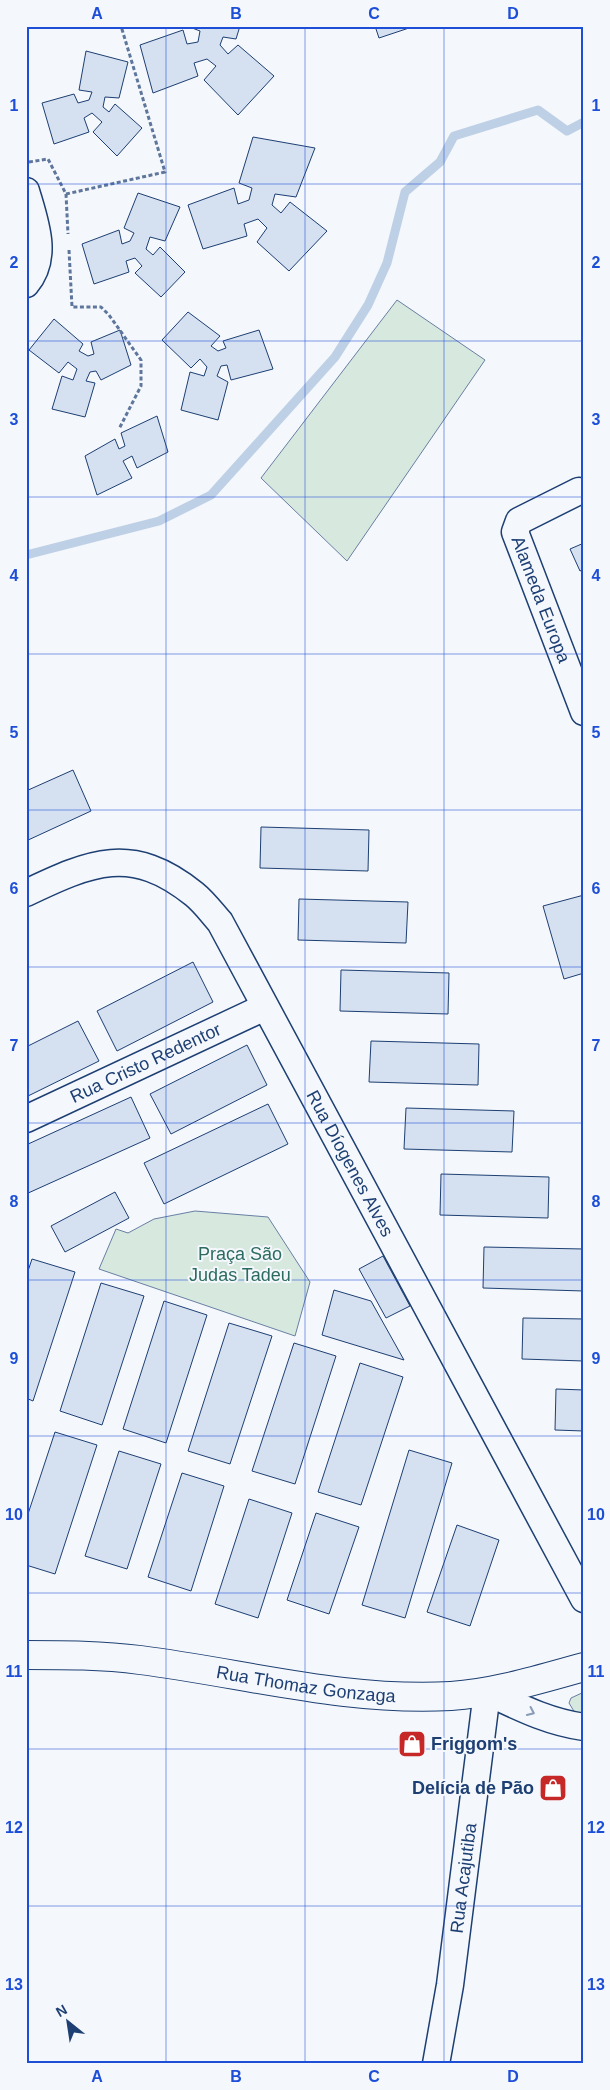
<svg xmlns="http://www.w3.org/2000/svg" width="610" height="2090" font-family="Arial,sans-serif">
<rect width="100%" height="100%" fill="#f4f7fb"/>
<!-- green -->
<g fill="#d7e8df" stroke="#687fa3">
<path d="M397,300l88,60 -138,201 -86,-83z"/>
<path d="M195,1211l73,6 42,65 -15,54 -196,-67 17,-40 12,4 26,-14z"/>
<path d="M584,1692v22l-9,-1 -6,-10 2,-5z"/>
</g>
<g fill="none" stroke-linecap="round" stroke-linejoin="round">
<!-- stream -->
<path stroke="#bed0e5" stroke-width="9" d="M26,555l133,-34 52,-26 124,-138 33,-52 19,-42 18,-71 35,-30 14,-26 84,-26 29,21 17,-9"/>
</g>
<!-- building -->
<g fill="#d5e0f0" stroke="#1d3f73">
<path d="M187,26h53l-4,13 -13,-2 -3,8 8,9 10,-9 36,31 -36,39 -34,-35 12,-14 -9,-7 -13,4 4,13 -45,17 -13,-48 43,-15 4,14 11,-2 2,-11z"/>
<path d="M375,26h40l-36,12z"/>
<path d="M86,51l42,11 -9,36 -14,-1 -2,10 6,5 6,-8 27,24 -25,28 -24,-24 9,-10 -10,-9 -8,5 5,14 -35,12 -12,-41 32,-9 4,9 11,-3 3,-8 -13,-2z"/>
<path d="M253,137l62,11 -19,49 -21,-3 -3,11 9,8 9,-11 37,29 -38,40 -32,-29 10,-14 -9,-9 -14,5 3,12 -44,13 -15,-44 46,-17 4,16 11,-4 3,-12 -13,-5z"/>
<path d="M138,193l42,14 -15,34 -15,-4 -4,12 7,6 7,-8 25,25 -24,25 -26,-24 7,-7 -7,-8 -9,3 3,11 -35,12 -12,-40 37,-14 3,14 8,-3 4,-8 -10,-5z"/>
<path d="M188,312l32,24 -9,10 7,5 8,-3 -3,-7 36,-11 14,39 -42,11 -4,-15 -6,1 -4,10 11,6 -10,38 -37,-10 9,-38 14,4 3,-9 -7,-8 -9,9 -29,-28z"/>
<path d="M54,319l29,25 -4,7 9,5 6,-2 -3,-12 29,-12 11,35 -30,15 -5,-9 -6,1 -4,9 9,2 -10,34 -33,-8 10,-33 11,4 4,-11 -9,-7 -9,11 -30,-23z"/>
<path d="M157,416l11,36 -31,16 -5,-12 -9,5 9,17 -35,17 -12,-39 30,-17 4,10 6,-3 -4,-13z"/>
<path d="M584,543v26l-4,2 -10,-22z"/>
<path d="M73,770l18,41 -65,30v-50z"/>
<path d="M261,827l108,3 -1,41 -108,-3z"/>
<path d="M584,895v78l-20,6 -21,-73z"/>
<path d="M299,899l109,3 -2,41 -108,-3z"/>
<path d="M193,962l20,40 -96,49 -20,-40z"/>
<path d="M341,970l108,3 -1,41 -108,-3z"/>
<path d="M78,1021l21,40 -73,36v-50z"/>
<path d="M371,1041l108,3 -1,41 -109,-3z"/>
<path d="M247,1045l20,40 -96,49 -21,-40z"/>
<path d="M131,1097l19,41 -124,56v-49z"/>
<path d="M268,1104l20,40 -124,60 -20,-41z"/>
<path d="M406,1108l108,3 -2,41 -108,-3z"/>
<path d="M441,1174l108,3 -1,41 -108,-3z"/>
<path d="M115,1192l14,26 -64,34 -14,-26z"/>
<path d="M484,1247l100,2v42l-101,-3z"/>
<path d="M383,1256l27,50 -24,12 -27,-49z"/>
<path d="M32,1259l43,13 -42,129 -7,-3v-121z"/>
<path d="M101,1283l43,13 -42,129 -42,-14z"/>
<path d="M334,1290l37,11 33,59 -82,-25z"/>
<path d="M164,1301l43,14 -41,128 -43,-14z"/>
<path d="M523,1318l61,1v42l-62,-2z"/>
<path d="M229,1323l43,13 -42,128 -42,-13z"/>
<path d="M294,1343l42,13 -41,128 -43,-13z"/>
<path d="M360,1363l43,14 -42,128 -43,-13z"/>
<path d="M556,1389l28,1v41l-29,-1z"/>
<path d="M55,1432l42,13 -42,129 -29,-9v-45z"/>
<path d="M409,1450l43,13 -47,155 -43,-13z"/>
<path d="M119,1451l42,13 -34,105 -42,-13z"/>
<path d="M182,1473l42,13 -33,105 -43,-14z"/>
<path d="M249,1499l43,14 -34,105 -43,-14z"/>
<path d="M316,1513l43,14 -30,87 -42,-14z"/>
<path d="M457,1525l42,15 -29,86 -43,-14z"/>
</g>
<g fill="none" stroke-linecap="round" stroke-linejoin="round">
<defs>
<g id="street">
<path d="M26,191c9,31 23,66 0,93"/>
<path id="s1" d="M579,491l-60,30 -4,11 69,180"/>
<path id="s2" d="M26,893c65,-31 106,-49 168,1 10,8 18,19 26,28l364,677"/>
<path id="s3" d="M26,1119l239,-112"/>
<path id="s4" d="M436,2064l14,-79 37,-293c32,15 61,30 97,35"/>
</g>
<g id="secondary">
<path id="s5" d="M26,1655c38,0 76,0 114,5 103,13 205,42 311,36 45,-3 89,-17 133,-29"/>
</g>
</defs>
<!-- street casing -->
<use href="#street" stroke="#1d3f73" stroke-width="29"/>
<!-- secondary casing -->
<use href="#secondary" stroke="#1d3f73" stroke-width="30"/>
<!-- path -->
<g stroke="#5e769c" stroke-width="3" stroke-dasharray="4 2.5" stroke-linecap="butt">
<path d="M29,162l19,-3 18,35 2,40"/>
<path d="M66,194l99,-22 -44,-146"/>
<path d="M69,250l3,57h29l8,8 32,45v26l-22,43"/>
</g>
<!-- street -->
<use href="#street" stroke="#f4f7fb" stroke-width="26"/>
<!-- secondary -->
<use href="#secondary" stroke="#f4f7fb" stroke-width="28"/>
</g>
<!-- one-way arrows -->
<defs><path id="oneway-chevron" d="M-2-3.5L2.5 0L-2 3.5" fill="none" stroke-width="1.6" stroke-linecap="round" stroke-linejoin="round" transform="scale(1.25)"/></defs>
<use stroke="#889bb7" href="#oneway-chevron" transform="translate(531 1712) rotate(25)"/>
<!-- grid -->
<path fill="none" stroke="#1d4ed8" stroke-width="1" stroke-opacity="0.55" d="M166,26v2038M305,26v2038M444,26v2038M26,184h558M26,341h558M26,497h558M26,654h558M26,810h558M26,967h558M26,1123h558M26,1280h558M26,1436h558M26,1593h558M26,1749h558M26,1906h558"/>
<!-- icons -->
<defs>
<symbol id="shop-square" viewBox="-11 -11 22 22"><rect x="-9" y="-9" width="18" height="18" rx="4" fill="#c62828" stroke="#f4f7fb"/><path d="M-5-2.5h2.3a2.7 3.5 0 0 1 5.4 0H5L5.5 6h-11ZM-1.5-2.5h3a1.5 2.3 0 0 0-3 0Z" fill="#fff"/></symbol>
</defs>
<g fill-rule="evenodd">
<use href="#shop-square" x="396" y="1728" width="32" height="32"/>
<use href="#shop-square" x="537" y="1772" width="32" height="32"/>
</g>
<g text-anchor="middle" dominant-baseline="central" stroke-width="4" stroke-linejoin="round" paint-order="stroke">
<!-- street labels -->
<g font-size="18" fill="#1d3f73" stroke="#f4f7fb">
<text stroke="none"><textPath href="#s1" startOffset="151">Alameda Europa</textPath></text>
<text stroke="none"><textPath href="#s3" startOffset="132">Rua Cristo Redentor</textPath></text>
<text stroke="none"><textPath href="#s2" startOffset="494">Rua Díogenes Alves</textPath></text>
<text stroke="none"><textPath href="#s5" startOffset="282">Rua Thomaz Gonzaga</textPath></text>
<text stroke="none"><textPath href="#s4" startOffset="188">Rua Acajutiba</textPath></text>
</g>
<!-- park labels -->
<g font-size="18" fill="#2c6c60" stroke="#f4f7fb">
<text x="240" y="1254">Praça São<tspan x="240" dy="21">Judas Tadeu</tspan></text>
</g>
<!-- poi labels -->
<g font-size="18" font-weight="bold" fill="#1d3f73" stroke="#f4f7fb" text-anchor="start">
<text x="431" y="1744">Friggom's</text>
<text x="534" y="1788" text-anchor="end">Delícia de Pão</text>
</g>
</g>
<!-- border -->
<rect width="610" height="2090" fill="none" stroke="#f4f7fb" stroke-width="55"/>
<!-- north arrow -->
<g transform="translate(68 2022) rotate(330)" stroke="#f4f7fb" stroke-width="4" paint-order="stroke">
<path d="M0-4L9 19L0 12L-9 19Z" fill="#1d3f73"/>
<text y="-8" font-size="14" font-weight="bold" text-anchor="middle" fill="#1d3f73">N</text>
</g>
<rect x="28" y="28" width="554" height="2034" fill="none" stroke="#1d4ed8" stroke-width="2"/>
<g font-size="16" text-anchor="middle" font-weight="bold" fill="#1d4ed8">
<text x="97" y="19">A</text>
<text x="236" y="19">B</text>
<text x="374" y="19">C</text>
<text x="513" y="19">D</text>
<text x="14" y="111">1</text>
<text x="596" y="111">1</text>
<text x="14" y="268">2</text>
<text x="596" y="268">2</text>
<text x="14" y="425">3</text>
<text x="596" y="425">3</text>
<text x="14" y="581">4</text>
<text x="596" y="581">4</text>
<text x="14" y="738">5</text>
<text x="596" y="738">5</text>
<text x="14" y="894">6</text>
<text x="596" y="894">6</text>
<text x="14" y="1051">7</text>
<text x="596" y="1051">7</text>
<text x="14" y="1207">8</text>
<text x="596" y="1207">8</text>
<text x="14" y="1364">9</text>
<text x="596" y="1364">9</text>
<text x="14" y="1520">10</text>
<text x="596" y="1520">10</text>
<text x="14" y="1677">11</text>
<text x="596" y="1677">11</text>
<text x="14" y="1833">12</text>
<text x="596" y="1833">12</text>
<text x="14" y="1990">13</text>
<text x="596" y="1990">13</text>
<text x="97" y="2082">A</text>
<text x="236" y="2082">B</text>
<text x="374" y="2082">C</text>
<text x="513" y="2082">D</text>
</g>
</svg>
